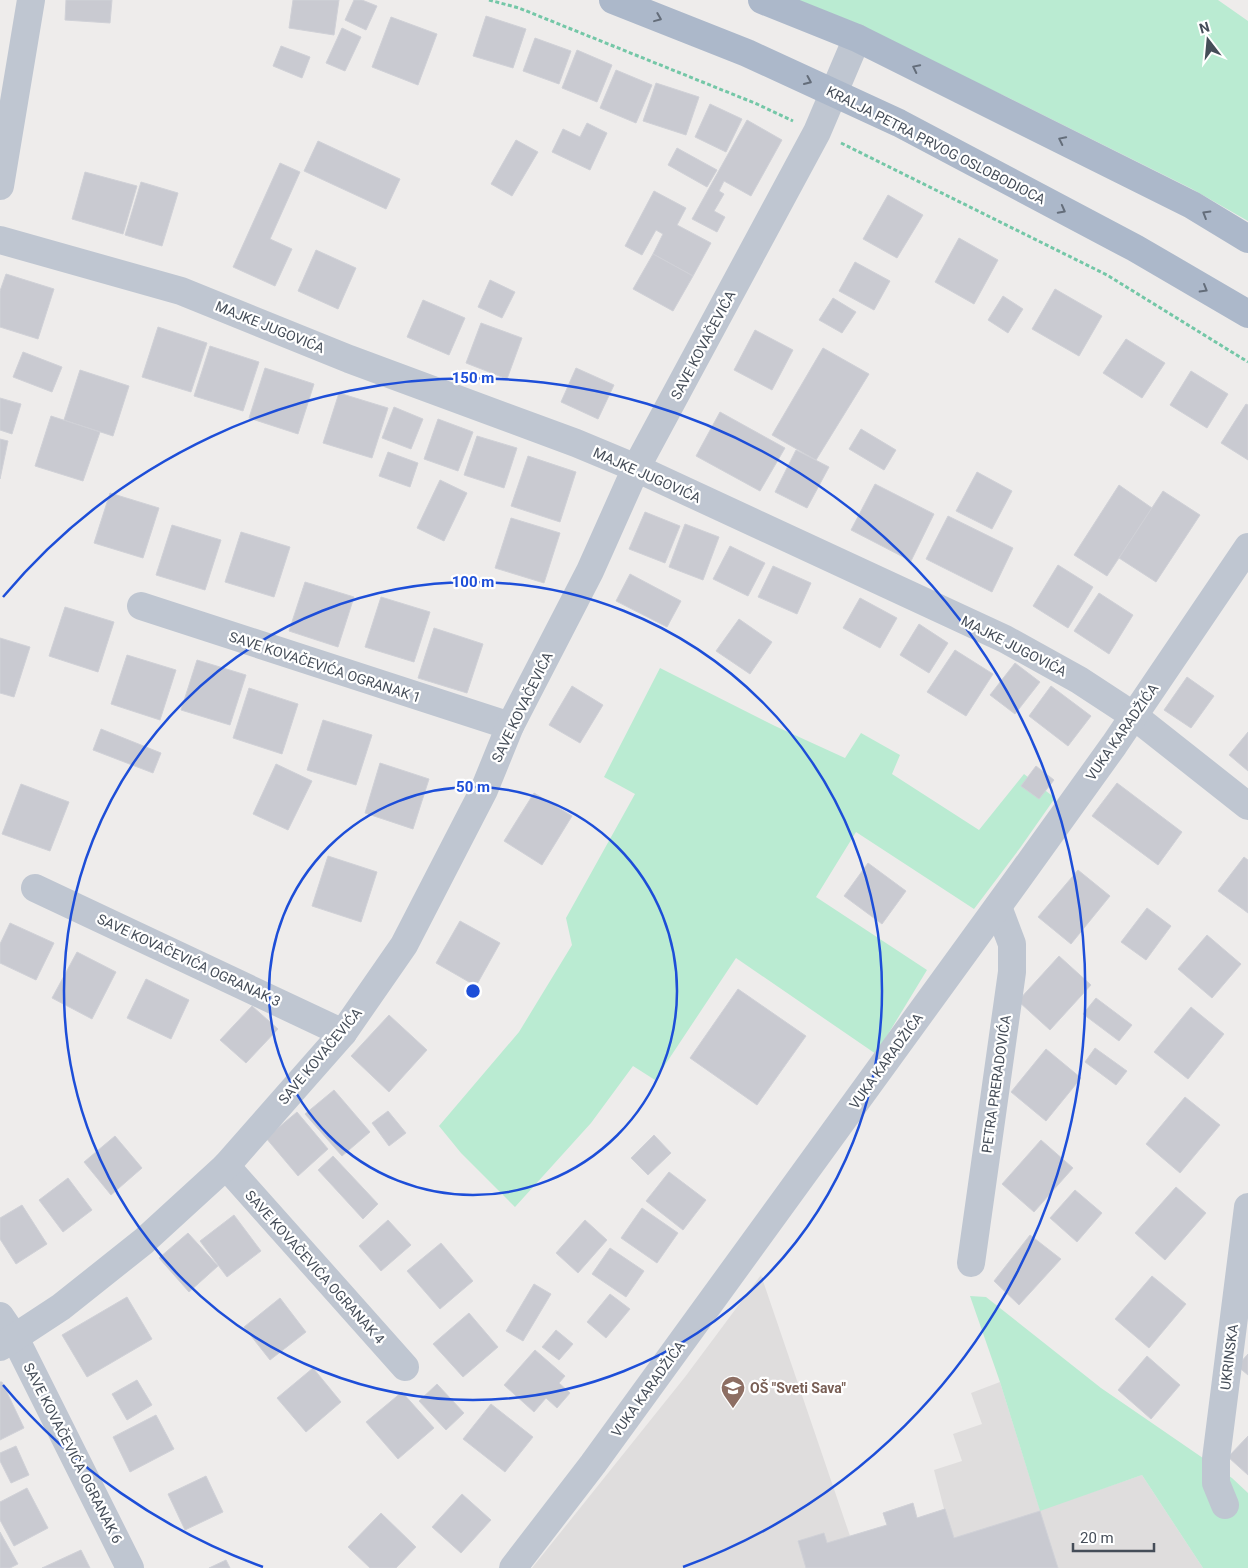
<svg xmlns="http://www.w3.org/2000/svg" width="1248" height="1568" font-family="Roboto,sans-serif">
<rect width="100%" height="100%" fill="#eeeceb"/>
<!-- education -->
<path fill="#dfdddd" d="M761,1275l89,261 37,-11 -4,-12 30,-10 4,15 27,-9 -10,-39 28,-9 -9,-27 29,-10 -11,-31 29,-11 40,128 102,-35 61,93h-671l153,-191z"/>
<!-- green -->
<g fill="#baebd2">
<path d="M789,0h429l30,21v200l-56,-32 -187,-93z"/>
<path d="M660,668l115,58 70,32 16,-25 39,22 -8,19 87,56 45,-56 31,24 -35,50 -46,61 -118,-77 -40,65 111,73 -51,84 -140,-96 -81,122 -22,-14 -42,57 -76,84 -54,-54 -22,-27 80,-94 53,-87 -6,-27 69,-124 -31,-17z"/>
<path d="M970,1296l16,1 115,91 131,90 16,15v75h-45l-61,-93 -102,36 -40,-129z"/>
</g>
<!-- building -->
<g fill="#c9cad1" stroke="#d0d1d7">
<path d="M66,0h46l-2,23 -45,-3z"/>
<path d="M293,0h46l-5,35 -45,-7z"/>
<path d="M354,0h8l15,6 -11,24 -21,-10z"/>
<path d="M486,16l40,13 -13,39 -40,-12z"/>
<path d="M391,17l46,17 -19,51 -46,-18z"/>
<path d="M342,28l19,9 -16,34 -19,-8z"/>
<path d="M535,38l36,13 -12,33 -36,-13z"/>
<path d="M281,46l29,11 -8,21 -29,-12z"/>
<path d="M577,50l35,15 -15,37 -35,-14z"/>
<path d="M616,70l36,15 -16,38 -36,-15z"/>
<path d="M656,83l43,14 -13,38 -43,-14z"/>
<path d="M710,104l32,15 -16,33 -31,-15z"/>
<path d="M747,120l35,20 -31,56 -27,-15 -5,10 5,3 -10,17 11,6 -8,15 -25,-13z"/>
<path d="M587,123l20,10 -17,37 -38,-18 11,-23 17,8z"/>
<path d="M516,140l22,12 -26,44 -21,-12z"/>
<path d="M318,141l82,38 -14,30 -82,-38z"/>
<path d="M677,148l40,22 -10,17 -39,-22z"/>
<path d="M280,163l20,9 -30,67 22,10 -17,37 -42,-19z"/>
<path d="M85,172l52,14 -14,48 -51,-15z"/>
<path d="M141,182l37,11 -16,53 -37,-11z"/>
<path d="M654,191l32,17 -9,17 34,18 -18,33 -40,-22 10,-20 -7,-4 -14,25 -17,-9z"/>
<path d="M888,195l35,20 -26,43 -34,-19z"/>
<path d="M959,238l39,22 -24,44 -39,-22z"/>
<path d="M316,250l40,18 -18,41 -40,-18z"/>
<path d="M653,254l40,22 -20,35 -40,-22z"/>
<path d="M855,262l35,19 -16,29 -35,-19z"/>
<path d="M6,274l48,15 -16,50 -38,-12v-36z"/>
<path d="M490,280l25,12 -13,26 -24,-11z"/>
<path d="M1055,289l47,27 -23,40 -47,-27z"/>
<path d="M1003,296l20,13 -15,24 -20,-13z"/>
<path d="M833,298l23,14 -14,21 -23,-13z"/>
<path d="M423,300l42,18 -16,37 -42,-18z"/>
<path d="M481,323l41,15 -15,41 -41,-16z"/>
<path d="M158,327l49,16 -16,49 -49,-15z"/>
<path d="M755,330l38,20 -21,40 -38,-20z"/>
<path d="M1126,339l39,24 -23,35 -39,-25z"/>
<path d="M210,346l49,16 -16,49 -49,-15z"/>
<path d="M823,348l46,26 -53,86 -44,-25z"/>
<path d="M23,352l39,15 -10,25 -39,-15z"/>
<path d="M265,368l49,16 -16,50 -49,-16z"/>
<path d="M576,368l38,17 -16,34 -37,-17z"/>
<path d="M80,370l49,16 -16,50 -49,-16z"/>
<path d="M1191,371l37,23 -21,34 -37,-23z"/>
<path d="M339,393l49,15 -16,50 -49,-15z"/>
<path d="M0,398l21,6 -9,30 -12,-4z"/>
<path d="M1246,404l2,1v55l-27,-17z"/>
<path d="M394,407l29,12 -12,30 -29,-11z"/>
<path d="M720,412l65,36 -25,43 -64,-35z"/>
<path d="M51,416l49,16 -17,49 -48,-15z"/>
<path d="M438,419l35,13 -15,39 -34,-12z"/>
<path d="M861,429l35,21 -12,20 -35,-21z"/>
<path d="M477,436l40,12 -13,40 -40,-13z"/>
<path d="M0,439l8,2 -8,38z"/>
<path d="M796,450l33,17 -22,41 -32,-16z"/>
<path d="M388,452l30,11 -8,24 -31,-11z"/>
<path d="M528,456l48,16 -16,50 -49,-16z"/>
<path d="M977,472l35,19 -20,38 -36,-18z"/>
<path d="M440,480l27,13 -23,48 -27,-13z"/>
<path d="M875,484l59,30 -23,47 -60,-31z"/>
<path d="M1119,485l33,23 -45,68 -33,-21z"/>
<path d="M1163,491l37,24 -44,67 -37,-24z"/>
<path d="M110,493l49,15 -16,50 -49,-15z"/>
<path d="M645,512l35,14 -15,37 -36,-14z"/>
<path d="M948,516l65,32 -21,44 -66,-33z"/>
<path d="M511,518l49,15 -16,50 -49,-15z"/>
<path d="M685,524l34,13 -16,43 -34,-13z"/>
<path d="M172,525l49,15 -16,50 -49,-15z"/>
<path d="M241,532l49,15 -16,50 -49,-15z"/>
<path d="M730,546l35,17 -17,33 -35,-17z"/>
<path d="M1058,565l35,22 -25,41 -35,-22z"/>
<path d="M773,566l38,17 -14,31 -39,-17z"/>
<path d="M630,574l51,27 -14,26 -51,-26z"/>
<path d="M305,582l49,15 -16,50 -49,-16z"/>
<path d="M1099,593l34,22 -24,39 -35,-23z"/>
<path d="M381,597l49,15 -16,50 -49,-15z"/>
<path d="M860,598l37,20 -17,30 -37,-20z"/>
<path d="M65,607l49,15 -16,50 -49,-16z"/>
<path d="M739,619l33,23 -22,32 -34,-23z"/>
<path d="M919,624l29,19 -19,30 -29,-18z"/>
<path d="M434,628l49,16 -16,49 -49,-15z"/>
<path d="M0,638l30,9 -16,50 -14,-4z"/>
<path d="M955,650l38,24 -27,42 -39,-24z"/>
<path d="M127,655l49,15 -16,50 -49,-16z"/>
<path d="M197,660l49,15 -16,50 -49,-15z"/>
<path d="M1015,663l25,19 -25,32 -25,-19z"/>
<path d="M1187,677l27,19 -23,32 -27,-18z"/>
<path d="M572,686l31,19 -23,38 -31,-18z"/>
<path d="M1051,686l40,30 -23,30 -39,-30z"/>
<path d="M249,688l49,16 -16,50 -49,-16z"/>
<path d="M323,720l49,15 -16,50 -49,-15z"/>
<path d="M101,729l60,24 -8,20 -60,-23z"/>
<path d="M1248,732v39l-19,-16z"/>
<path d="M380,763l49,16 -16,50 -48,-16z"/>
<path d="M276,764l36,17 -24,49 -35,-16z"/>
<path d="M1036,766l18,14 -15,19 -18,-13z"/>
<path d="M1117,783l65,49 -24,33 -66,-49z"/>
<path d="M21,784l48,18 -19,49 -48,-17z"/>
<path d="M534,793l38,23 -30,49 -38,-24z"/>
<path d="M328,856l49,16 -16,50 -49,-16z"/>
<path d="M1244,857l4,3v53l-30,-22z"/>
<path d="M868,863l38,28 -24,33 -38,-28z"/>
<path d="M1078,870l32,26 -39,48 -33,-27z"/>
<path d="M1147,908l24,18 -25,34 -25,-18z"/>
<path d="M460,921l40,22 -24,43 -40,-23z"/>
<path d="M10,923l44,20 -18,37 -36,-17v-19z"/>
<path d="M1207,935l34,29 -29,34 -34,-29z"/>
<path d="M77,952l39,20 -24,47 -40,-21z"/>
<path d="M1059,956l32,29 -41,45 -32,-29z"/>
<path d="M146,979l43,21 -18,39 -44,-21z"/>
<path d="M738,989l68,47 -49,69 -67,-47z"/>
<path d="M1096,998l36,27 -13,16 -36,-27z"/>
<path d="M252,1006l26,23 -32,34 -26,-23z"/>
<path d="M1191,1007l33,27 -36,45 -34,-27z"/>
<path d="M389,1015l38,35 -38,42 -38,-36z"/>
<path d="M1095,1048l32,23 -11,14 -31,-23z"/>
<path d="M1046,1049l35,29 -35,43 -35,-29z"/>
<path d="M334,1090l36,42 -28,24 -37,-42z"/>
<path d="M1185,1097l35,28 -40,48 -34,-29z"/>
<path d="M388,1111l18,22 -17,13 -17,-23z"/>
<path d="M297,1112l31,37 -30,27 -32,-38z"/>
<path d="M654,1135l17,18 -23,22 -17,-17z"/>
<path d="M115,1136l27,32 -31,27 -27,-33z"/>
<path d="M1041,1140l32,28 -39,44 -32,-28z"/>
<path d="M333,1156l45,48 -15,15 -45,-49z"/>
<path d="M669,1172l37,28 -23,30 -37,-29z"/>
<path d="M68,1178l24,32 -29,22 -24,-32z"/>
<path d="M1176,1187l30,26 -41,47 -30,-27z"/>
<path d="M1075,1190l27,23 -25,29 -27,-24z"/>
<path d="M22,1205l25,39 -31,20 -16,-25v-21z"/>
<path d="M642,1208l36,25 -21,30 -36,-25z"/>
<path d="M234,1215l27,36 -34,26 -27,-36z"/>
<path d="M388,1220l23,25 -30,26 -22,-25z"/>
<path d="M585,1220l22,20 -29,33 -22,-20z"/>
<path d="M188,1233l30,33 -29,26 -30,-34z"/>
<path d="M1030,1235l31,24 -42,46 -25,-24z"/>
<path d="M441,1243l32,38 -33,28 -33,-38z"/>
<path d="M610,1248l34,23 -18,26 -34,-23z"/>
<path d="M1152,1276l34,28 -37,44 -34,-29z"/>
<path d="M534,1284l17,10 -28,47 -17,-10z"/>
<path d="M610,1294l20,15 -24,29 -19,-16z"/>
<path d="M127,1297l25,42 -65,38 -25,-42z"/>
<path d="M280,1298l26,34 -36,28 -26,-33z"/>
<path d="M469,1313l29,34 -35,30 -30,-33z"/>
<path d="M556,1330l17,14 -14,16 -17,-13z"/>
<path d="M535,1350l30,26 -6,7 11,10 -13,15 -11,-10 -12,14 -30,-27z"/>
<path d="M1248,1354v21l-11,-9z"/>
<path d="M1147,1356l33,29 -29,34 -33,-29z"/>
<path d="M313,1368l28,34 -35,30 -29,-34z"/>
<path d="M137,1380l15,25 -25,15 -15,-26z"/>
<path d="M0,1382h2l22,46 -24,12z"/>
<path d="M437,1384l27,29 -18,17 -27,-29z"/>
<path d="M402,1392l32,36 -36,31 -32,-37z"/>
<path d="M491,1404l42,33 -28,35 -42,-33z"/>
<path d="M156,1415l18,34 -44,23 -17,-35z"/>
<path d="M1248,1436v39l-20,-18z"/>
<path d="M16,1446l13,29 -18,8 -11,-22v-8z"/>
<path d="M206,1476l17,36 -38,18 -17,-36z"/>
<path d="M27,1488l21,40 -34,18 -14,-26v-18z"/>
<path d="M462,1494l29,26 -30,33 -29,-26z"/>
<path d="M913,1503l4,15 28,-9 9,29 86,-27 18,57h-252l-8,-27 26,-8 3,10 60,-18 -4,-12z"/>
<path d="M381,1513l35,34 -20,21h-26l-22,-21z"/>
<path d="M0,1532l18,32 -8,4h-10z"/>
<path d="M81,1550l9,18h-48z"/>
<path d="M226,1560l4,8h-21z"/>
</g>
<g fill="none" stroke-linecap="round" stroke-linejoin="round">
<!-- path -->
<g stroke="#74c7a7" stroke-width="3" stroke-dasharray="4 2.5" stroke-linecap="butt">
<path d="M489,0l30,8 238,96 36,17"/>
<path d="M841,143l266,132 141,87"/>
</g>
<!-- street -->
<g stroke="#bfc6d1" stroke-width="28">
<path d="M0,186l31,-186"/>
<path d="M0,240l181,51 168,68 227,84 60,25 369,171 74,41 55,36 114,90"/>
<path d="M141,606l369,120"/>
<path d="M35,888l308,145"/>
<path d="M226,1166l179,201"/>
<path d="M971,1263l41,-291v-28l-14,-37"/>
<path d="M0,1316l15,22 115,230"/>
<path d="M0,1347l61,-40 83,-66 82,-75 117,-133 61,-88 80,-155 26,-64 80,-155 46,-103 181,-336 40,-94"/>
<path d="M1225,1505l-9,-22v-24l32,-252"/>
<path d="M513,1568l80,-104 424,-584 97,-135 134,-198"/>
</g>
<!-- primary -->
<g stroke="#acb8ca" stroke-width="28">
<path d="M613,0l134,53 152,70 236,125 113,66"/>
<path d="M762,0l95,38 335,167 56,34"/>
</g>
</g>
<!-- one-way arrows -->
<defs><path id="oneway-chevron" d="M-2-3.5L2.5 0L-2 3.5" fill="none" stroke-width="1.6" stroke-linecap="round" stroke-linejoin="round" transform="scale(1.25)"/></defs>
<g stroke="#646d7a">
<use href="#oneway-chevron" transform="translate(658 18) rotate(22)"/>
<use href="#oneway-chevron" transform="translate(916 68) rotate(-154)"/>
<use href="#oneway-chevron" transform="translate(808 81) rotate(24)"/>
<use href="#oneway-chevron" transform="translate(1062 140) rotate(-154)"/>
<use href="#oneway-chevron" transform="translate(1062 210) rotate(28)"/>
<use href="#oneway-chevron" transform="translate(1206 214) rotate(-149)"/>
<use href="#oneway-chevron" transform="translate(1204 289) rotate(30)"/>
</g>
<!-- distance rings -->
<g fill="none" stroke="#1d4ed8" stroke-width="2.5">
<circle cx="473" cy="991" r="204"/>
<circle cx="473" cy="991" r="409"/>
<path d="M263 1567A613 613 0 0 1 3 1385M3 597A613 613 0 1 1 683 1567"/>
</g>
<!-- icons -->
<defs>
<symbol id="school-pin" viewBox="-11 -11 22 30"><path d="M0 17L-7.5 6A9.5 9.5 0 1 1 7.5 6Z" fill="#8d6e63" stroke="#fff"/><path d="M0-5L7-2L0 1L-7-2ZM-4 1L0 2.5L4 1V4Q0 6-4 4Z" fill="#fff"/></symbol>
</defs>
<g fill-rule="evenodd">
<use href="#school-pin" x="719" y="1374" width="28" height="38"/>
</g>
<g text-anchor="middle" dominant-baseline="central" stroke-width="4.5" stroke-linejoin="round" paint-order="stroke">
<!-- street labels -->
<g font-size="14" fill="#454d58" stroke="#fff">
<text transform="translate(936 145) rotate(27)">KRALJA PETRA PRVOG OSLOBODIOCA</text>
<text transform="translate(270 327) rotate(22)">MAJKE JUGOVIĆA</text>
<text transform="translate(703 345) rotate(-62)">SAVE KOVAČEVIĆA</text>
<text transform="translate(647 475) rotate(24)">MAJKE JUGOVIĆA</text>
<text transform="translate(1014 646) rotate(27)">MAJKE JUGOVIĆA</text>
<text transform="translate(325 667) rotate(18)">SAVE KOVAČEVIĆA OGRANAK 1</text>
<text transform="translate(522 707) rotate(-64)">SAVE KOVAČEVIĆA</text>
<text transform="translate(1122 732) rotate(-55)">VUKA KARADŽIĆA</text>
<text transform="translate(189 960) rotate(25)">SAVE KOVAČEVIĆA OGRANAK 3</text>
<text transform="translate(320 1056) rotate(-50)">SAVE KOVAČEVIĆA</text>
<text transform="translate(886 1061) rotate(-54)">VUKA KARADŽIĆA</text>
<text transform="translate(996 1084) rotate(-82)">PETRA PRERADOVIĆA</text>
<text transform="translate(315 1267) rotate(48)">SAVE KOVAČEVIĆA OGRANAK 4</text>
<text transform="translate(1229 1357) rotate(-83)">UKRINSKA</text>
<text transform="translate(648 1389) rotate(-54)">VUKA KARADŽIĆA</text>
<text transform="translate(73 1453) rotate(63)">SAVE KOVAČEVIĆA OGRANAK 6</text>
</g>
<!-- education labels -->
<g font-size="14" font-weight="bold" fill="#785e54" stroke="#fff" text-anchor="start">
<text x="750" y="1388">OŠ "Sveti Sava"</text>
</g>
</g>
<circle cx="473" cy="991" r="8" fill="#1d4ed8" stroke="#fff" stroke-width="2.5"/>
<g font-size="15" text-anchor="middle" font-weight="bold" fill="#1d4ed8" stroke="#fff" stroke-width="4.5" stroke-linejoin="round" paint-order="stroke">
<text x="473" y="383">150 m</text>
<text x="473" y="587">100 m</text>
<text x="473" y="792">50 m</text>
</g>
<!-- north arrow -->
<g transform="translate(1208 40) rotate(344)" stroke="#ffffff" stroke-width="4" paint-order="stroke">
<path d="M0-4L9 19L0 12L-9 19Z" fill="#454d58"/>
<text y="-8" font-size="14" font-weight="bold" text-anchor="middle" fill="#454d58">N</text>
</g>
<!-- scale -->
<path d="M1073 1543v8h81v-8" fill="none" stroke="#454d58" stroke-width="2.5"/>
<text x="1080" y="1543" font-size="15" fill="#454d58" stroke="#ffffff" stroke-width="4" paint-order="stroke">20 m</text>
</svg>
